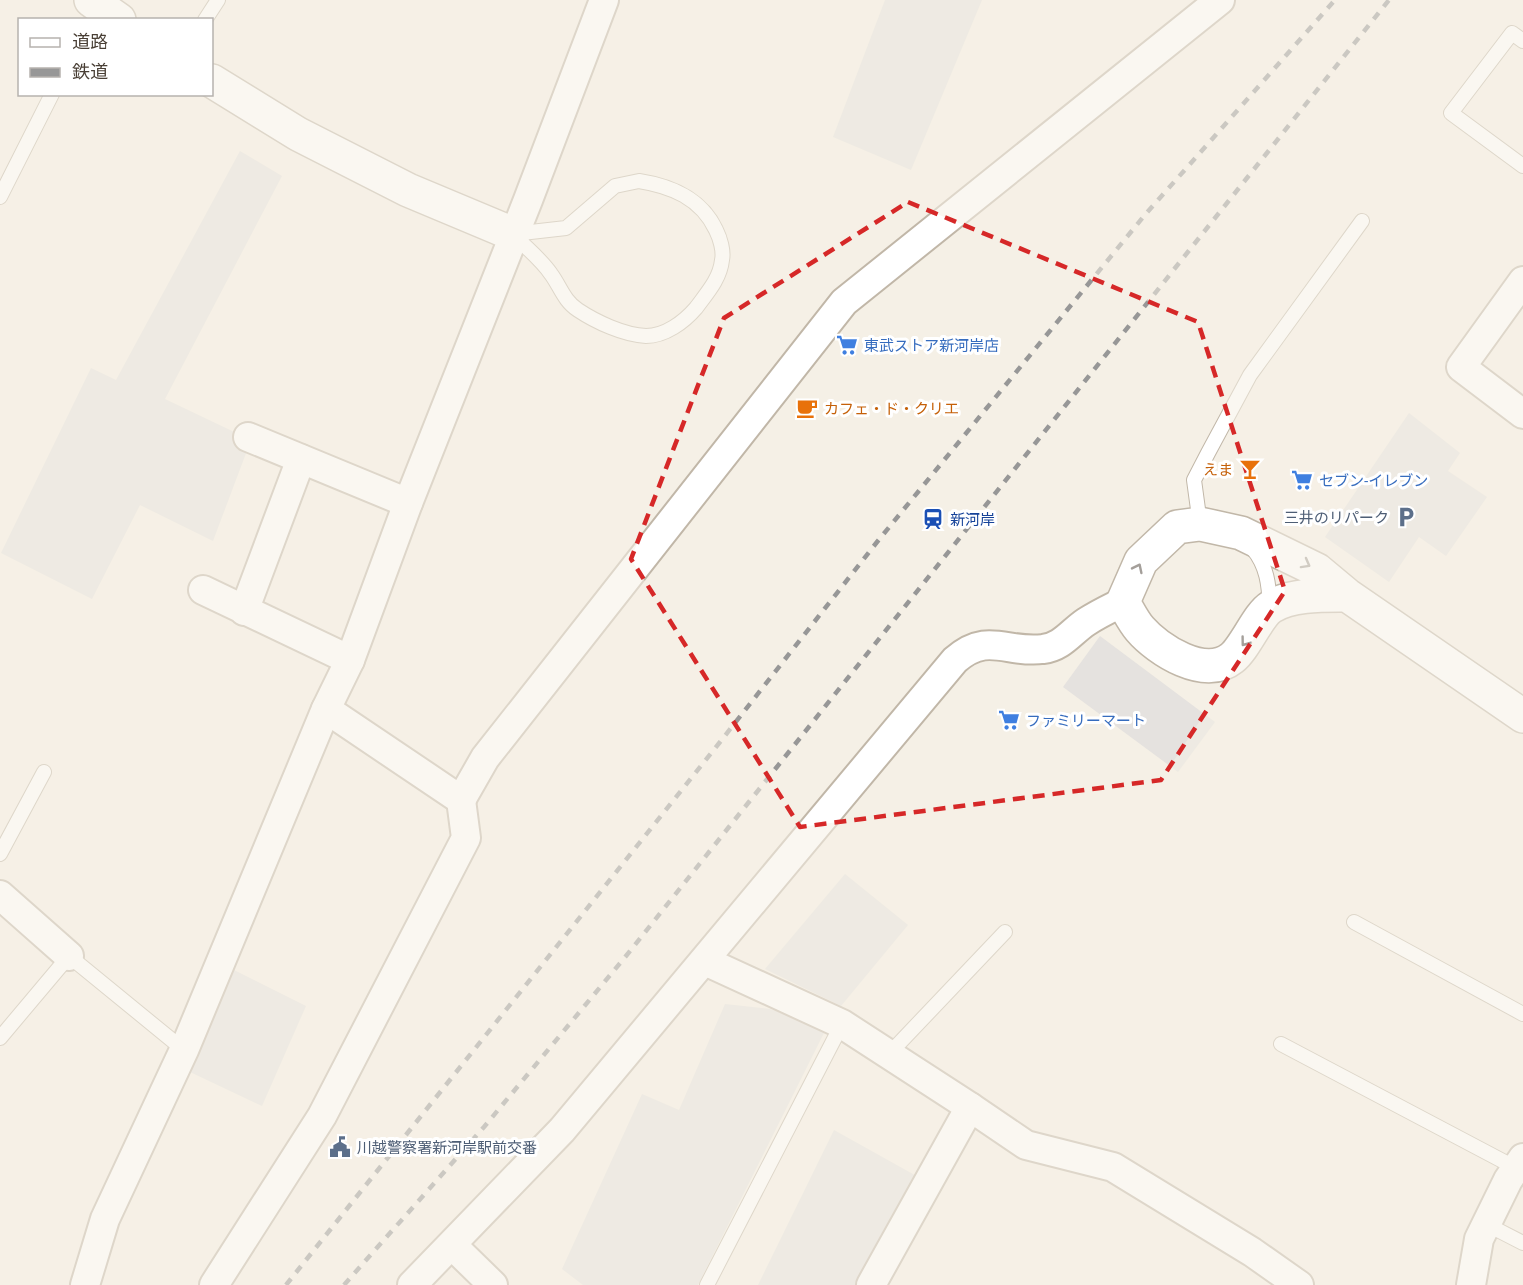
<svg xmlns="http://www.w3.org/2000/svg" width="1523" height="1285" font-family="Ubuntu,'Noto Sans JP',sans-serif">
<rect width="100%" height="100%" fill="#f5f0e6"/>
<!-- parking -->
<g fill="#e5e2df">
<path d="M885,0h97l-71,170 -78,-33z"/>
<path d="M240,151l42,25 -117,223 86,41 -38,101 -73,-36 -48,94 -91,-46 90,-185 25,12z"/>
<path d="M1409,413l51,40 -12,18 39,26 -41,59 -27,-19 -30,45 -64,-45z"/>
<path d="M1100,636l115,86 -37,50 -115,-85z"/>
<path d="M845,874l63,51 -67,81 -76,-37z"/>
<path d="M234,970l72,36 -44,100 -72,-34z"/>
<path d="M725,1004l45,5 32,10 24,10 -128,256h-115l-21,-16 80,-175 37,16z"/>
<path d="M834,1130l86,48 -60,107h-102z"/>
</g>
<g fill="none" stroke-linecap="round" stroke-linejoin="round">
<defs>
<g id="service">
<path d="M205,20l13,-20"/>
<path d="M1523,41l-11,-8 -61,80 72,53"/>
<path d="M639,181c32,5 62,17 77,49 4,8 8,21 6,30 -2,19 -15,33 -26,48 -12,14 -31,28 -50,28 -22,-1 -50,-14 -68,-26 -14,-9 -18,-24 -27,-36 -10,-15 -26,-27 -38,-40l53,-6 49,-42z"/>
<path d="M0,197l52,-103"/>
<path d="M1200,524l-6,-44 14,-27 42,-78 112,-154"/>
<path d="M1253,549c14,17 16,36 17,58"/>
<path d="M0,854l44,-82"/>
<path d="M1354,922l169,92"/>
<path d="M0,1038l69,-82 115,94"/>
<path d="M1281,1044l235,124"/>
<path d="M889,1054l116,-122"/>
<path d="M1486,1224l37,19"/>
<path d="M707,1285l135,-261"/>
</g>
<g id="minor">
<path d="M1523,281l-62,86 62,47"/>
<path d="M248,437l160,66"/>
<path d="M203,590l147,70"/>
<path d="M244,611l57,-152"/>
<path d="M461,800l24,-42 359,-456 376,-302"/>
<path d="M0,895l69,61"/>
<path d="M705,961l137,63 128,83 56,38 87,22 139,85 47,33"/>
<path d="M452,1245l41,40"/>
<path d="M85,1285l20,-66 79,-169 142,-341 24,-49 58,-157 120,-303 76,-200"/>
<path d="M214,1285l108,-169 144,-278 -5,-38 -135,-91"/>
<path d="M412,1285l150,-155 393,-470c33,-29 52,-6 88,-11 19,-2 28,-17 43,-27 12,-8 25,-14 37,-20"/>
<path d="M871,1285l99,-178"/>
<path d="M1471,1285l8,-46 29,-59 15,-22"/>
</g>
<g id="tertiary">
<path d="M91,0l28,20"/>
<path d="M212,81l86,53 110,56 105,44"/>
<path d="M1347,595c-22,0 -56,-1 -76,12 -13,8 -26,41 -39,51 -27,22 -74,-8 -92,-29 -7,-8 -12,-19 -17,-27l18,-41 36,-34 23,-3 41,9 76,37 30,25 176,121"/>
</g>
</defs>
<!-- service casing -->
<use href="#service" stroke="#c1b7a8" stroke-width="16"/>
<!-- minor casing -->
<use href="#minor" stroke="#c1b7a8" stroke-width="32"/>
<!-- tertiary casing -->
<use href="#tertiary" stroke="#c1b7a8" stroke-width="36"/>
<!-- service -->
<use href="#service" stroke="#fff" stroke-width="14"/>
<!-- minor -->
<use href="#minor" stroke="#fff" stroke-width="28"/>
<!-- tertiary -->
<use href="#tertiary" stroke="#fff" stroke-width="33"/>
<!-- rail -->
<g stroke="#979797" stroke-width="4.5" stroke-dasharray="8 8" stroke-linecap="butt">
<path d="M286,1285l434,-543 157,-200 267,-326 191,-216"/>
<path d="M344,1285l140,-158 142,-171 763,-956"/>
</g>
</g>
<!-- one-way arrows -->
<defs><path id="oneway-chevron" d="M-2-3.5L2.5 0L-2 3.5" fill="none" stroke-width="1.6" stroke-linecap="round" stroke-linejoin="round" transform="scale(1.5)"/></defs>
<g stroke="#a49f9a">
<use href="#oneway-chevron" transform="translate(1306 564) rotate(29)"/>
<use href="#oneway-chevron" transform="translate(1138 568) rotate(-64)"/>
<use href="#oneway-chevron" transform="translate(1245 642) rotate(127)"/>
</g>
<!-- marked area -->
<path d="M0 0H1523V1285H0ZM908,202l290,120 87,269 -124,189 -361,47 -169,-268 93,-241z" fill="#f5f0e6" fill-opacity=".55" fill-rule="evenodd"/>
<path fill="none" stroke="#d62828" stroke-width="4.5" stroke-dasharray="12 8" stroke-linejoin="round" d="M908,202l290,120 87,269 -124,189 -361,47 -169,-268 93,-241z"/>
<!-- icons -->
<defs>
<symbol id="supermarket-bare" viewBox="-9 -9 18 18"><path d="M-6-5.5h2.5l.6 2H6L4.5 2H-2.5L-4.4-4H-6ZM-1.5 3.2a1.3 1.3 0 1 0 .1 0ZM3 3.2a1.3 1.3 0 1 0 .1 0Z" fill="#3f7fe0" stroke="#fff" stroke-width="2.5" paint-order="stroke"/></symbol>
<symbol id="cafe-bare" viewBox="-9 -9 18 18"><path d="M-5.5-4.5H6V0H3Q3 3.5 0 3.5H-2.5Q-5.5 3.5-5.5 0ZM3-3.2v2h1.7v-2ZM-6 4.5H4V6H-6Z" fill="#e8710a" stroke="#fff" stroke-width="2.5" paint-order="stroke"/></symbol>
<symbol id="bar-bare" viewBox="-9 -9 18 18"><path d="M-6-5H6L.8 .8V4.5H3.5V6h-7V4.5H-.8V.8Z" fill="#e8710a" stroke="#fff" stroke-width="2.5" paint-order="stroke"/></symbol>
<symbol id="parking-bare" viewBox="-9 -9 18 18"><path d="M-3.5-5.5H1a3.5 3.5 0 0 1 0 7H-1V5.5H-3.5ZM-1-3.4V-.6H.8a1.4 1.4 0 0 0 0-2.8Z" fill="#5c6f8a" stroke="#fff" stroke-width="2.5" paint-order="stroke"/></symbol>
<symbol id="station-bare" viewBox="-9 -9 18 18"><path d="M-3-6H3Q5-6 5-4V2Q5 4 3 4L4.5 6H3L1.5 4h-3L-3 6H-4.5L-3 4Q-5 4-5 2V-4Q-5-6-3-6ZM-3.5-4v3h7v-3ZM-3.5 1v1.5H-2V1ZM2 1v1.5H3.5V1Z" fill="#1a4fb4" stroke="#fff" stroke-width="2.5" paint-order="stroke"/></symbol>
<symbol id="civic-bare" viewBox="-9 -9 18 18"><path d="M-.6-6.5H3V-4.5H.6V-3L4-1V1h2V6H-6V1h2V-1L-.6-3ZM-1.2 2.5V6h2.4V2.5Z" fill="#5c6f8a" stroke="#fff" stroke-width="2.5" paint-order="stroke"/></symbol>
</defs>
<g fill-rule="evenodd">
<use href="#supermarket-bare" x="832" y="330" width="30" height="30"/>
<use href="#cafe-bare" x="792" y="393" width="30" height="30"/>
<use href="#bar-bare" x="1235" y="454" width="30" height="30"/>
<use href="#supermarket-bare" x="1287" y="465" width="30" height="30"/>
<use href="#parking-bare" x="1391" y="502" width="30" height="30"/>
<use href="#station-bare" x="918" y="504" width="30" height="30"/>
<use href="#supermarket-bare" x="994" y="705" width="30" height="30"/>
<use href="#civic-bare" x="325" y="1132" width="30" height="30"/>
</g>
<g text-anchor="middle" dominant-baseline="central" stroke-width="6" stroke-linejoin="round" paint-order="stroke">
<!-- shop labels -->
<g font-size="15" fill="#366cbe" stroke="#fff" text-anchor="start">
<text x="864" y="345">東武ストア新河岸店</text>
<text x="1319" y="480">セブン-イレブン</text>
<text x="1026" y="720">ファミリーマート</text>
</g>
<!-- food labels -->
<g font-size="15" fill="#c56008" stroke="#fff" text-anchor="start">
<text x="824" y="408">カフェ・ド・クリエ</text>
<text x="1233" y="469" text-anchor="end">えま</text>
</g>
<!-- service labels -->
<g font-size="15" fill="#4e5e75" stroke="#fff" text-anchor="end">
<text x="1389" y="517">三井のリパーク</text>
<text x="357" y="1147" text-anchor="start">川越警察署新河岸駅前交番</text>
</g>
<!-- transit labels -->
<g font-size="15" fill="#164399" stroke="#fff" text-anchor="start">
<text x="950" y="519">新河岸</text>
</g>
</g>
<!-- legend -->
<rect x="18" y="18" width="195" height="78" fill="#ffffff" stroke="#b6b2ae" stroke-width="1.5"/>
<rect x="30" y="38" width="30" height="9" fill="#ffffff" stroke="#b6b2ae" stroke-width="1.5"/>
<text x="72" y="48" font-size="18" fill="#493f35">道路</text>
<rect x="30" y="68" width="30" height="9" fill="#979797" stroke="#b6b2ae" stroke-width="1.5"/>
<text x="72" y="78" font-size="18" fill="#493f35">鉄道</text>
</svg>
